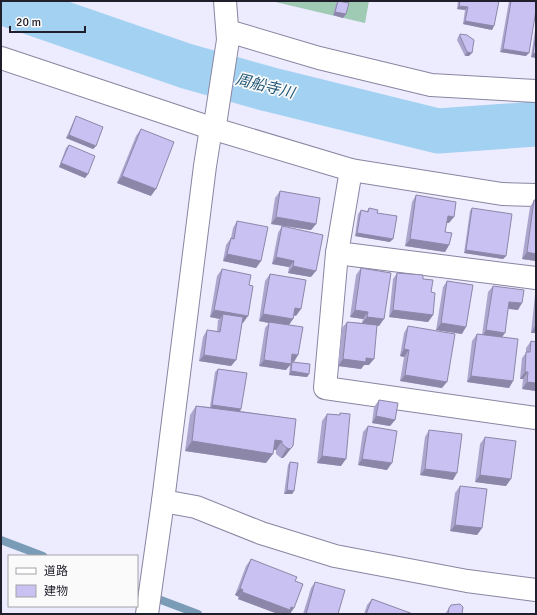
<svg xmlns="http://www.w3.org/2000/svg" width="537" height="615" font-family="Signika,'Noto Sans JP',sans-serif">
<rect width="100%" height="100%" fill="#edebfe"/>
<!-- green -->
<path fill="#9fcbb5" d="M271,1h98l-4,22z"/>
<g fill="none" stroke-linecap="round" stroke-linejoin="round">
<!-- stream -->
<g stroke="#7b9cb6" stroke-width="8">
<path d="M1,540l42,16"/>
<path d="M137,591l61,23"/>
</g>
<!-- river -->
<path stroke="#a2d1f2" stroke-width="45" d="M1,2l185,64 82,23 170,42 98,-7"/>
<defs>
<g id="minor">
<path d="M228,31l91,27 112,27 105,6"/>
<path d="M1,58l210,70 140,42 151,24 34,1"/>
<path d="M351,170l-14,83 -12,135 211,30"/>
<path d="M337,253l199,25"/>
<path d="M163,501l33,6 65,26 74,23 132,25 69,9"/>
<path d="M147,614l16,-113 42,-335 6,-38 5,-10 12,-78 -3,-39"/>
</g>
</defs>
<!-- minor casing -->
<use href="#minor" stroke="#8985a1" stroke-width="24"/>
<!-- minor -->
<use href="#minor" stroke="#fff" stroke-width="22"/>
</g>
<!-- wall -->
<g fill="#aca6cf">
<path d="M338,1l8,13 -3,4 -10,-3 3,-11z"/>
<path d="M458,1h41l-7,29 -29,-6 2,-14 -8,-1z"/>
<path d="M509,1h27l-10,55 -26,-4z"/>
<path d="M536,23v35l-5,-1z"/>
<path d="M460,34l9,22h-4l-8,-16 1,-3z"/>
<path d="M76,116l20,30 -3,3 -27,-11 8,-18z"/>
<path d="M141,129l10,67 -34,-13 19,-47z"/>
<path d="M69,145l19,29 -3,4 -26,-11 7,-19z"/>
<path d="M280,191l36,33 -5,6 -40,-6 4,-26z"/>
<path d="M416,195l33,28h-3l-1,9 4,13 -4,7 -40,-6 7,-44z"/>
<path d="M534,200h2v61l-14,-2 8,-52z"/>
<path d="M369,208l8,5 13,29 -35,-6 3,-22 3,-4 6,1z"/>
<path d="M472,208l34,48 -3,3 -39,-6 6,-42z"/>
<path d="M237,221l24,40 -5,7 -33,-7 3,-16 5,-7 2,-10z"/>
<path d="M282,226l29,51 -23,-4 1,-6 -17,-3 6,-31z"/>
<path d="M361,268l18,58h-2l-8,39h-5l-3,4 -23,-3 4,-38 5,-6 15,1 1,-4 -13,-2 6,-42z"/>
<path d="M222,269l27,16 -6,38h-1l-6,37 -5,6 -32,-5 4,-24 4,-7 10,1 1,-11 2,-1 -10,-2 7,-41z"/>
<path d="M397,273l26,6 8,13 2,23 -5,7 -39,-5 4,-38z"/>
<path d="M270,274l26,42 -2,-1 -1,4 -4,6 2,36 -5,9 -27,-4 6,-38 4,-5 -10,-2 6,-40z"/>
<path d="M447,281l15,53 -26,-4 7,-43z"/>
<path d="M493,286l25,24 -10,-1 -6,28 11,44 -4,7 -42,-6 5,-41 5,-7 5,1 6,-43z"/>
<path d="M536,293v40h-5l4,-38z"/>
<path d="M408,326l34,62 -42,-7 4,-24 -4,-1 4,-23z"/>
<path d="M531,341l5,50 -14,-2 1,-10h-3l2,-21 4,-5v-5z"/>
<path d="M292,362l17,12 -2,3 -18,-2 1,-10z"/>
<path d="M218,369l23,40 -1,2 56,8 -10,36 -3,3h-2l-5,-4v-4h-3l-7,13 -81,-12 5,-36 6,-9 14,1 5,-35z"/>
<path d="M379,400l16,20 -5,6 -18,-3 2,-16z"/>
<path d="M340,413l1,53 -24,-3 5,-42 5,-7 12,1z"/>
<path d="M368,426l19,44 -29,-5 5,-33z"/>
<path d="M429,430l24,50 -33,-5 5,-38z"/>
<path d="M485,437l21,49 -31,-4 5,-38z"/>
<path d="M290,462l4,29 -2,3h-8l4,-29z"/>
<path d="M460,486l22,42 -5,7 -27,-4 5,-38z"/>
<path d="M251,559l44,22 -5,33h-12l-40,-15 1,-2 -4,-2 11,-29z"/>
<path d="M315,582l23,32h-35l8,-26z"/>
<path d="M372,599l41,15h-49l3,-9z"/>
<path d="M451,605l11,9h-17z"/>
</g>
<!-- shaded-wall -->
<g fill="#8c87a9">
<path d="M459,6l9,1 -3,3 -8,-1z"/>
<path d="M335,12l11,2 -3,4 -10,-3z"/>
<path d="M465,21l29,5 -2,4 -29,-6z"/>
<path d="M503,49l26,4 -3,3 -26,-4z"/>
<path d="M467,52l5,1 -3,3h-4z"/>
<path d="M533,53l3,1v4l-5,-1z"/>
<path d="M69,135l27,11 -3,3 -27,-11z"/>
<path d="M61,163l27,11 -3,4 -26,-11z"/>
<path d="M122,176l34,13 -5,7 -34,-13z"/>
<path d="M448,216l6,1 -5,6 -6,-1z"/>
<path d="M276,217l40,7 -5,6 -40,-6z"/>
<path d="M357,233l36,6 -3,3 -35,-6z"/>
<path d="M410,239l39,6 -4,7 -40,-6z"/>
<path d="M466,250l40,6 -3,3 -39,-6z"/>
<path d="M527,252l9,2v7l-14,-2z"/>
<path d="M227,254l34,7 -5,7 -33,-7z"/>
<path d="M276,257l18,4 -5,6 -17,-3z"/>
<path d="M293,266l23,5 -5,6 -23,-4z"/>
<path d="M509,302l13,1 -4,7 -13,-2z"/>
<path d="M295,308l6,1 -5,7 -6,-2z"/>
<path d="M214,310l34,6 -5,7 -21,-4 1,-5 -3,5 -10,-2z"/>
<path d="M355,310l13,2 -5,7 -13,-2z"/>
<path d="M393,310l40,5 -5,7 -39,-5z"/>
<path d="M263,314l30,5 -5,7 -19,-4v1l-10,-2z"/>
<path d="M367,317l17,2 -5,7 -17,-3z"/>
<path d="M441,323l25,4 -4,7 -26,-4z"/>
<path d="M535,326h1v7h-5z"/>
<path d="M486,330l19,3 -5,7 -18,-3z"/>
<path d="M404,349l5,1 -5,7 -4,-1z"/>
<path d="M292,354l6,1 -4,7 -6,-1z"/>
<path d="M204,355l32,5 -5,6 -32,-5z"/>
<path d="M366,358l8,1 -5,6h-5l-3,4 -23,-3 5,-7z"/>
<path d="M264,360l27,4 -5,6 -27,-4z"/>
<path d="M291,371l18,3 -2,3 -18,-2z"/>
<path d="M525,372h3l-5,7h-3z"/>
<path d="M405,375l42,7 -5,6 -42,-7z"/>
<path d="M471,376l42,5 -4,7 -42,-6z"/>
<path d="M527,382l9,1v8l-14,-2z"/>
<path d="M212,405l29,4 -2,4 -29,-4z"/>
<path d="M376,416l19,4 -5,6 -18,-3z"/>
<path d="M275,440l7,1 -6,9 -8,-1z"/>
<path d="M192,441l81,13 -7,9 -81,-12z"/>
<path d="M293,446l-7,9 -3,3h-2l6,-10z"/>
<path d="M322,456l24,3 -5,7 -24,-3z"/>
<path d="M362,459l30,4 -5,7 -29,-5z"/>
<path d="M425,469l32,4 -4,7 -33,-5z"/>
<path d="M480,475l31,4 -5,7 -31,-4z"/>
<path d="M287,490l7,1 -2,3h-8z"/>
<path d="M455,525l27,3 -5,7 -27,-4z"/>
<path d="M240,588l3,2 -4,7 -4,-2z"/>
<path d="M242,592l49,15 3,1 -4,6h-12l-40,-15z"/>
</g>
<!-- building -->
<g fill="#c8c1f1" stroke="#8c87a9">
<path d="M338,1l11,2 -3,11 -11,-2z"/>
<path d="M460,1h39l-5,25 -29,-5 3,-14 -9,-1z"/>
<path d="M511,1h25v9l-7,43 -26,-4z"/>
<path d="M460,34l7,1 7,5 -2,13 -5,-1 -7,-16z"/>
<path d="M536,35v19l-3,-1z"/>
<path d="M76,116l27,11 -7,19 -27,-11z"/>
<path d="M141,129l33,13 -18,47 -34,-13z"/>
<path d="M69,145l26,11 -7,18 -27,-11z"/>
<path d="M280,191l40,7 -4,26 -40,-7z"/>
<path d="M416,195l40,7 -2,15 -6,-1 -3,16 7,1 -3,12 -39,-6z"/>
<path d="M534,200h2v54l-9,-2z"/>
<path d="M369,208l9,2 -1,3 20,3 -4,23 -36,-6 4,-23 7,2z"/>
<path d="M472,208l40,6 -6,42 -40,-6z"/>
<path d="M237,221l31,6 -7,34 -34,-7 4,-16 3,1z"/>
<path d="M282,226l41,9 -7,36 -23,-5 1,-5 -18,-4z"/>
<path d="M361,268l30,5 -7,46 -17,-2 1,-5 -13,-2z"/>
<path d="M222,269l29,6 -2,10 4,1 -5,30 -34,-6z"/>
<path d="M397,273l26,2v4l10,1 -2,12 4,1 -2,22 -40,-5z"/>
<path d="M270,274l36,6 -5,29 -6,-1 -2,11 -30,-5z"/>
<path d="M447,281l26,4 -7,42 -25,-4z"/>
<path d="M493,286l31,4 -2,13 -13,-1 -4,31 -19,-3z"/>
<path d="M223,314l20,3 -7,43 -32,-5 3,-25 13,2z"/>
<path d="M269,322l34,5 -5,28 -6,-1 -1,10 -27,-4z"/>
<path d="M347,322l30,3 -3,34 -8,-1v4l-23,-3z"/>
<path d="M408,326l47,8 -8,48 -42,-7 4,-25 -5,-1z"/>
<path d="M477,334l41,5 -5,42 -42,-5z"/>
<path d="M531,341l5,1v41l-9,-1 1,-10h-3l1,-20h4z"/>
<path d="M292,362l18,2 -1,10 -18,-3z"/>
<path d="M218,369l29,4 -6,36 -29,-4z"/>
<path d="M379,400l19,3 -3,17 -19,-4z"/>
<path d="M196,406l100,13 -3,27 -3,3 -3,-1 -5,-4v-3l-7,-1 -2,14 -81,-13z"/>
<path d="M340,413l10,1 -4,45 -24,-3 5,-42 13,1z"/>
<path d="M368,426l29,5 -5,32 -30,-4z"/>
<path d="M429,430l33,4 -5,39 -32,-4z"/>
<path d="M485,437l31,4 -5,38 -31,-4z"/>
<path d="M290,462l8,1 -4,28 -7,-1z"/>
<path d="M460,486l27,3 -5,39 -27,-3z"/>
<path d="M251,559l46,18 -2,4 8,3 -9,24 -3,-1 -1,3 -48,-18 1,-2 -3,-2z"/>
<path d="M315,582l30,8 -7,24h-32z"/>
<path d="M372,599l41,15h-47z"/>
<path d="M460,604l3,3 -1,7h-14l1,-6 2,-3z"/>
</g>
<g text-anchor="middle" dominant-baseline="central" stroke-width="3.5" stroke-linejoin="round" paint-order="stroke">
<!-- water labels -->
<g font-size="15" font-style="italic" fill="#1e5575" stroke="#fafafa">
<text transform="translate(265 86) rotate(14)">周船寺川</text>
</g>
</g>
<!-- border -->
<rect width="537" height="615" fill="none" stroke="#211f2b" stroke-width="4"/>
<!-- legend -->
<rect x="8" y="555" width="130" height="52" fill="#fafafa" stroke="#a3a2a7"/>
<rect x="16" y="568" width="20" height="6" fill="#ffffff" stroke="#a3a2a7"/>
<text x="44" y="575" font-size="12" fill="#211f2b">道路</text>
<rect x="16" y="585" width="20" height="12" fill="#c8c1f1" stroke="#a3a2a7"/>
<text x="44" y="595" font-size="12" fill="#211f2b">建物</text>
<!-- scale -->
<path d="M10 26v6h75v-6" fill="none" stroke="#211f2b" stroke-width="2"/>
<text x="16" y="26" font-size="12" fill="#211f2b" stroke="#fafafa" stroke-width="3" paint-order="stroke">20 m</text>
</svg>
